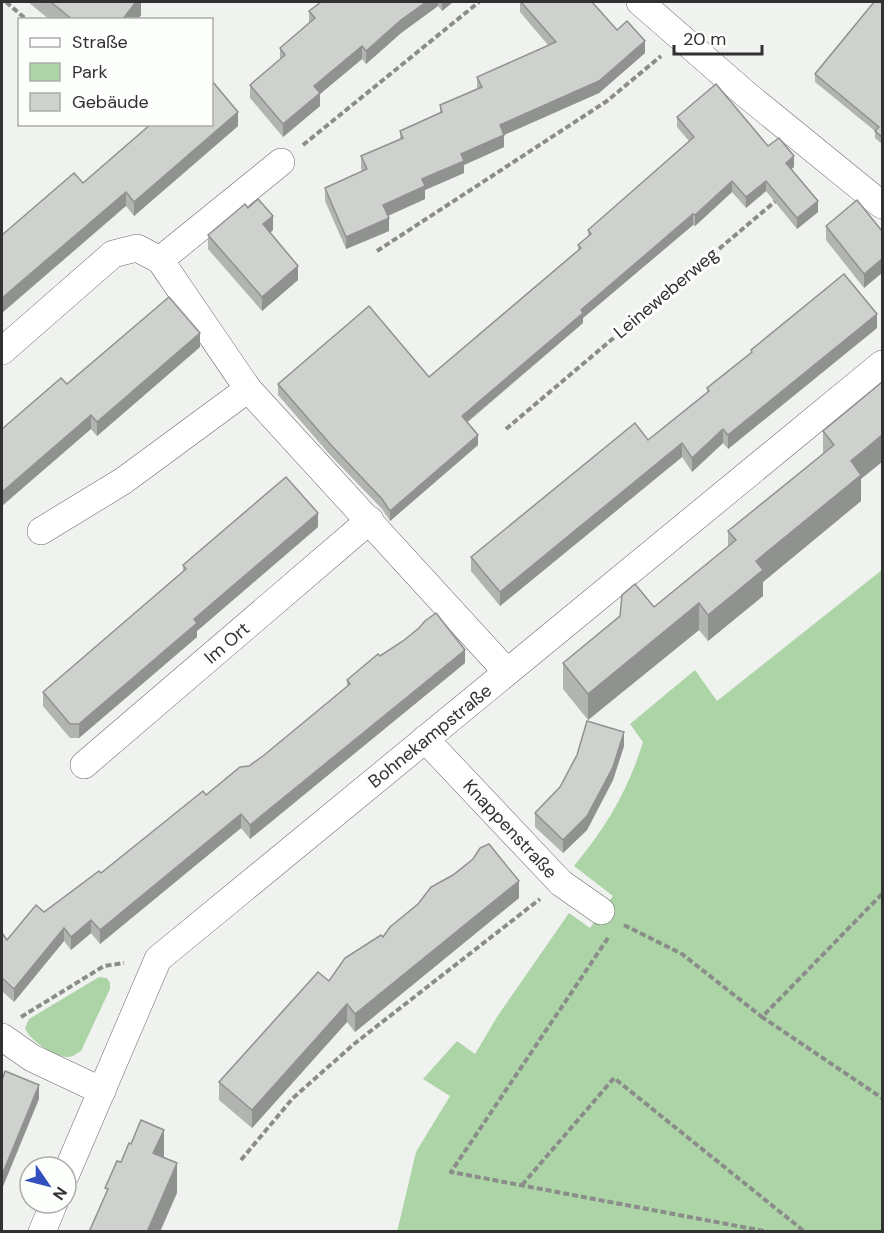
<svg xmlns="http://www.w3.org/2000/svg" width="884" height="1233" font-family="'DM Sans',sans-serif">
<rect width="100%" height="100%" fill="#eff2ee"/>
<!-- green -->
<g fill="#acd4a6">
<path d="M882,570v661l-485,1 19,-80 34,-56 -27,-17 34,-38 18,13 22,-37 72,-104 21,15 23,-32 -39,-30c32,-39 54,-75 69,-124l-13,-18 65,-54 22,31z"/>
<path d="M99,977l8,1 3,5v6l-29,62c-5,3 -8,6 -14,6 -12,0 -38,-17 -42,-29l4,-9z"/>
</g>
<g fill="none" stroke-linecap="round" stroke-linejoin="round">
<defs>
<g id="street">
<path d="M640,2l108,94 134,109"/>
<path d="M160,260l121,-98"/>
<path d="M2,351l111,-97 24,-6 23,12 88,129 259,283"/>
<path d="M41,531l82,-50 125,-92"/>
<path d="M425,739l136,144 40,28"/>
<path d="M84,765l286,-245"/>
<path d="M2,1037l30,21 70,33"/>
<path d="M66,1174l92,-215 724,-595"/>
<path d="M42,1232l12,-29"/>
</g>
</defs>
<!-- street casing -->
<use href="#street" stroke="#696b68" stroke-width="28"/>
<!-- path -->
<g stroke="#8b8d8a" stroke-width="4" stroke-dasharray="6 3" stroke-linecap="butt">
<path d="M6,2l21,18"/>
<path d="M303,145l176,-143"/>
<path d="M377,251l230,-150 54,-45"/>
<path d="M506,429l272,-230"/>
<path d="M882,894l-120,123 120,81"/>
<path d="M624,925l58,29 80,63"/>
<path d="M608,938l-157,234 318,60"/>
<path d="M21,1017l83,-51 20,-3"/>
<path d="M241,1160l52,-62 61,-54 186,-145"/>
<path d="M522,1185l92,-107 191,154"/>
</g>
<!-- street -->
<use href="#street" stroke="#fff" stroke-width="27"/>
</g>
<!-- wall -->
<g fill="#b1b4b0">
<path d="M28,2h113v13l-4,5h-87z"/>
<path d="M321,2h132l-11,9 -4,-5 -37,27 -35,31 -4,-5 -42,35v12l-37,31 -33,-39v-13l30,-26v-11l29,-25v-12z"/>
<path d="M520,2h72l25,28 28,23 -46,40 -95,42v12l-40,18v8l-39,17v9l-37,17 1,15 -43,18 -21,-48v-13l37,-17 -1,-2v-13l39,-17v-8l40,-18v-8l37,-16v-12l71,-32 -28,-33z"/>
<path d="M882,2v142l-7,-6v-7l-60,-49v-8z"/>
<path d="M677,117l91,29 26,21 -3,2 27,43 -21,17 -31,-38 -20,17 -14,-16 -37,34 -2,-1 -110,93v5l-115,99 10,23 -88,76 -8,-12 -51,-53 -53,-61v-11l151,-7 149,-127v-5l10,-8v-7l101,-89 -12,-14z"/>
<path d="M238,126l-104,90 -8,-10 -43,-23z"/>
<path d="M248,208l25,22 -3,3 28,47 -36,31 -54,-62v-14z"/>
<path d="M826,226l56,5 -18,57 -38,-48z"/>
<path d="M877,328l-149,121 -5,-6 -31,29 -10,-15 -182,149 -29,-35v-14l177,-117 59,-47v-5l44,-35v-3z"/>
<path d="M200,347l-103,89 -6,-7 -24,-45z"/>
<path d="M823,431l38,48v22l-98,81v14l-55,45 -9,-11 -111,90 -25,-31v-26l91,-56 74,-61v-15l95,-77z"/>
<path d="M318,527l-121,104v6l-118,101h-9l-27,-32v-14l140,-121v-6z"/>
<path d="M380,656l85,7 -215,176 -9,-11 -141,116 -9,-11 -20,17 -7,-9 -50,61 -12,-11v-58l5,7 37,-28 57,-39 105,-78 57,-39 84,-69v-7z"/>
<path d="M624,746l-11,34 -26,50 -24,23 -28,-26v-14z"/>
<path d="M519,898l-164,134 -8,-10 -95,106 -33,-28v-18l110,-101 54,-44z"/>
</g>
<!-- shaded-wall -->
<g fill="#909290">
<path d="M136,2h5v13l-4,5h-15z"/>
<path d="M426,2h12v4l-37,27 -35,31v-13l35,-31z"/>
<path d="M442,2h11l-11,9z"/>
<path d="M645,41v12l-46,40 -95,42v12l-40,18v8l-39,17v9l-42,19v-13l78,-51 39,-29z"/>
<path d="M362,46v13l-42,35v12l-37,31v-13l31,-38z"/>
<path d="M238,112v14l-104,90v-14z"/>
<path d="M794,156v11l-8,7v-11z"/>
<path d="M732,181v11l-37,34v-11z"/>
<path d="M766,181v10l-20,17v-11z"/>
<path d="M126,192v14l-124,107v-15z"/>
<path d="M818,201v11l-21,17v-11z"/>
<path d="M693,214v11l-110,93v5l-121,103v-10l119,-106z"/>
<path d="M273,216v14l-10,9v-15z"/>
<path d="M389,218v13l-43,18v-12z"/>
<path d="M882,259v14l-18,15v-14z"/>
<path d="M298,266v14l-36,31v-14z"/>
<path d="M877,314v14l-149,121v-14z"/>
<path d="M200,333v14l-103,89v-14z"/>
<path d="M91,415v14l-89,77v-14z"/>
<path d="M723,429v14l-31,29v-14z"/>
<path d="M478,435v10l-88,76v-10z"/>
<path d="M882,435v27l-21,17v22l-98,81v14l-55,45v-26l48,-54 95,-100z"/>
<path d="M682,443v14l-182,149v-14z"/>
<path d="M318,513v14l-121,104v6l-118,101v-14l115,-105z"/>
<path d="M699,603v27l-111,90v-26z"/>
<path d="M465,650v13l-215,176v-14z"/>
<path d="M624,732v14l-11,34 -26,50 -24,23v-13z"/>
<path d="M241,814v14l-141,116v-14z"/>
<path d="M519,881v17l-164,134v-18z"/>
<path d="M91,920v13l-20,17v-13z"/>
<path d="M64,928v13l-50,61v-13z"/>
<path d="M347,1004v18l-95,106v-18z"/>
<path d="M39,1085v14l-37,90v-14z"/>
<path d="M164,1130v30l-11,-7z"/>
<path d="M177,1163v30l-17,39h-13z"/>
</g>
<!-- building -->
<g fill="#ced1cd" stroke="#909290" stroke-width="1.5">
<path d="M51,2h85l-14,18h-49z"/>
<path d="M321,2h105l-25,18 -35,31 -4,-5 -48,40 6,7 -37,31 -33,-39 35,-30 -5,-7 35,-30 -6,-7z"/>
<path d="M521,2h71l25,28 10,-9 18,20 -46,40 -99,44 4,10 -43,19 3,7 -42,18 3,7 -42,19 6,13 -43,19 -21,-49 42,-19 -6,-13 42,-18 -3,-7 42,-19 -2,-7 42,-18 -5,-10 79,-35z"/>
<path d="M874,2h8v135l-7,-6 4,-4 -64,-53z"/>
<path d="M212,81l26,31 -104,90 -8,-10 -124,106v-63l72,-62 9,10 68,-59h61z"/>
<path d="M716,84l52,62 11,-8 15,18 -8,7 32,38 -21,17 -31,-37 -20,16 -14,-16 -37,34 -2,-1 -112,96 2,3 -121,103 16,19 -88,76 -8,-12 -51,-54 -53,-61 91,-78 60,71 152,-129 -3,-3 13,-11 -3,-4 106,-93 -17,-20z"/>
<path d="M258,199l15,17 -10,8 35,42 -36,31 -54,-62 37,-31 3,4z"/>
<path d="M857,200l25,31v28l-18,15 -38,-48z"/>
<path d="M844,274l33,40 -149,121 -5,-6 -31,29 -10,-15 -182,149 -29,-35 164,-134 13,17 61,-49 -2,-3 45,-36 -1,-2z"/>
<path d="M169,297l31,36 -103,89 -6,-7 -89,77v-63l59,-51 6,6z"/>
<path d="M882,382v53l-31,26 10,14 -105,86 7,9 -55,45 -9,-12 -111,91 -25,-31 57,-47 2,-21 13,-11 19,23 82,-67 -8,-9 106,-86 -11,-14z"/>
<path d="M286,477l32,36 -124,106 3,4 -118,101h-9l-27,-32 143,-123 -3,-4z"/>
<path d="M436,613l29,37 -215,175 -9,-11 -141,116 -9,-10 -20,17 -7,-9 -50,61 -12,-11v-45l5,7 29,-35 8,7 55,-41 2,2 102,-82 3,4 34,-28 9,-1 14,-10 87,-72 -3,-4 31,-26 2,2 23,-15 16,-13 6,-7z"/>
<path d="M587,721l37,11 -11,35 -26,49 -24,24 -28,-27 25,-26 17,-32z"/>
<path d="M489,844l30,37 -164,133 -8,-10 -95,106 -33,-28 99,-110 11,9 16,-23 36,-23 2,2 7,-10 28,-23 13,-17 22,-12 20,-16 7,-11z"/>
<path d="M5,1071l34,14 -37,90v-95z"/>
<path d="M141,1120l23,10 -11,23 24,10 -30,69h-58l19,-43 -3,-1 12,-27 4,1 8,-19 2,1z"/>
</g>
<g text-anchor="middle" dominant-baseline="central" stroke-width="6" stroke-linejoin="round" paint-order="stroke">
<!-- street labels -->
<g font-size="18" fill="#303130" stroke="#fdfffc">
<text transform="translate(666 293) rotate(-40)">Leineweberweg</text>
<text transform="translate(227 643) rotate(-41)">Im Ort</text>
<text transform="translate(430 736) rotate(-39)">Bohnekampstraße</text>
<text transform="translate(510 829) rotate(47)">Knappenstraße</text>
</g>
</g>
<!-- border -->
<rect width="884" height="1233" fill="none" stroke="#303130" stroke-width="6"/>
<!-- legend -->
<rect x="18" y="18" width="195" height="108" fill="#fdfffc" stroke="#abadaa" stroke-width="1.5"/>
<rect x="30" y="38" width="30" height="9" fill="#ffffff" stroke="#abadaa" stroke-width="1.5"/>
<text x="72" y="48" font-size="18" fill="#303130">Straße</text>
<rect x="30" y="63" width="30" height="18" fill="#acd4a6" stroke="#abadaa" stroke-width="1.5"/>
<text x="72" y="78" font-size="18" fill="#303130">Park</text>
<rect x="30" y="93" width="30" height="18" fill="#ced1cd" stroke="#abadaa" stroke-width="1.5"/>
<text x="72" y="108" font-size="18" fill="#303130">Gebäude</text>
<!-- north arrow -->
<g transform="translate(48 1185) rotate(125)"><circle r="28" fill="#fdfffc" stroke="#abadaa" stroke-width="1.5"/>
<path d="M0-4.5L10 22L0 15L-10 22Z" fill="#324fc0"/>
<text y="-9" font-size="16" font-weight="bold" text-anchor="middle" fill="#303130">N</text>
</g>
<!-- scale -->
<path d="M674 45v9h88v-9" fill="none" stroke="#303130" stroke-width="3"/>
<text x="683" y="45" font-size="18" fill="#303130" stroke="#fdfffc" stroke-width="4.5" paint-order="stroke">20 m</text>
</svg>
